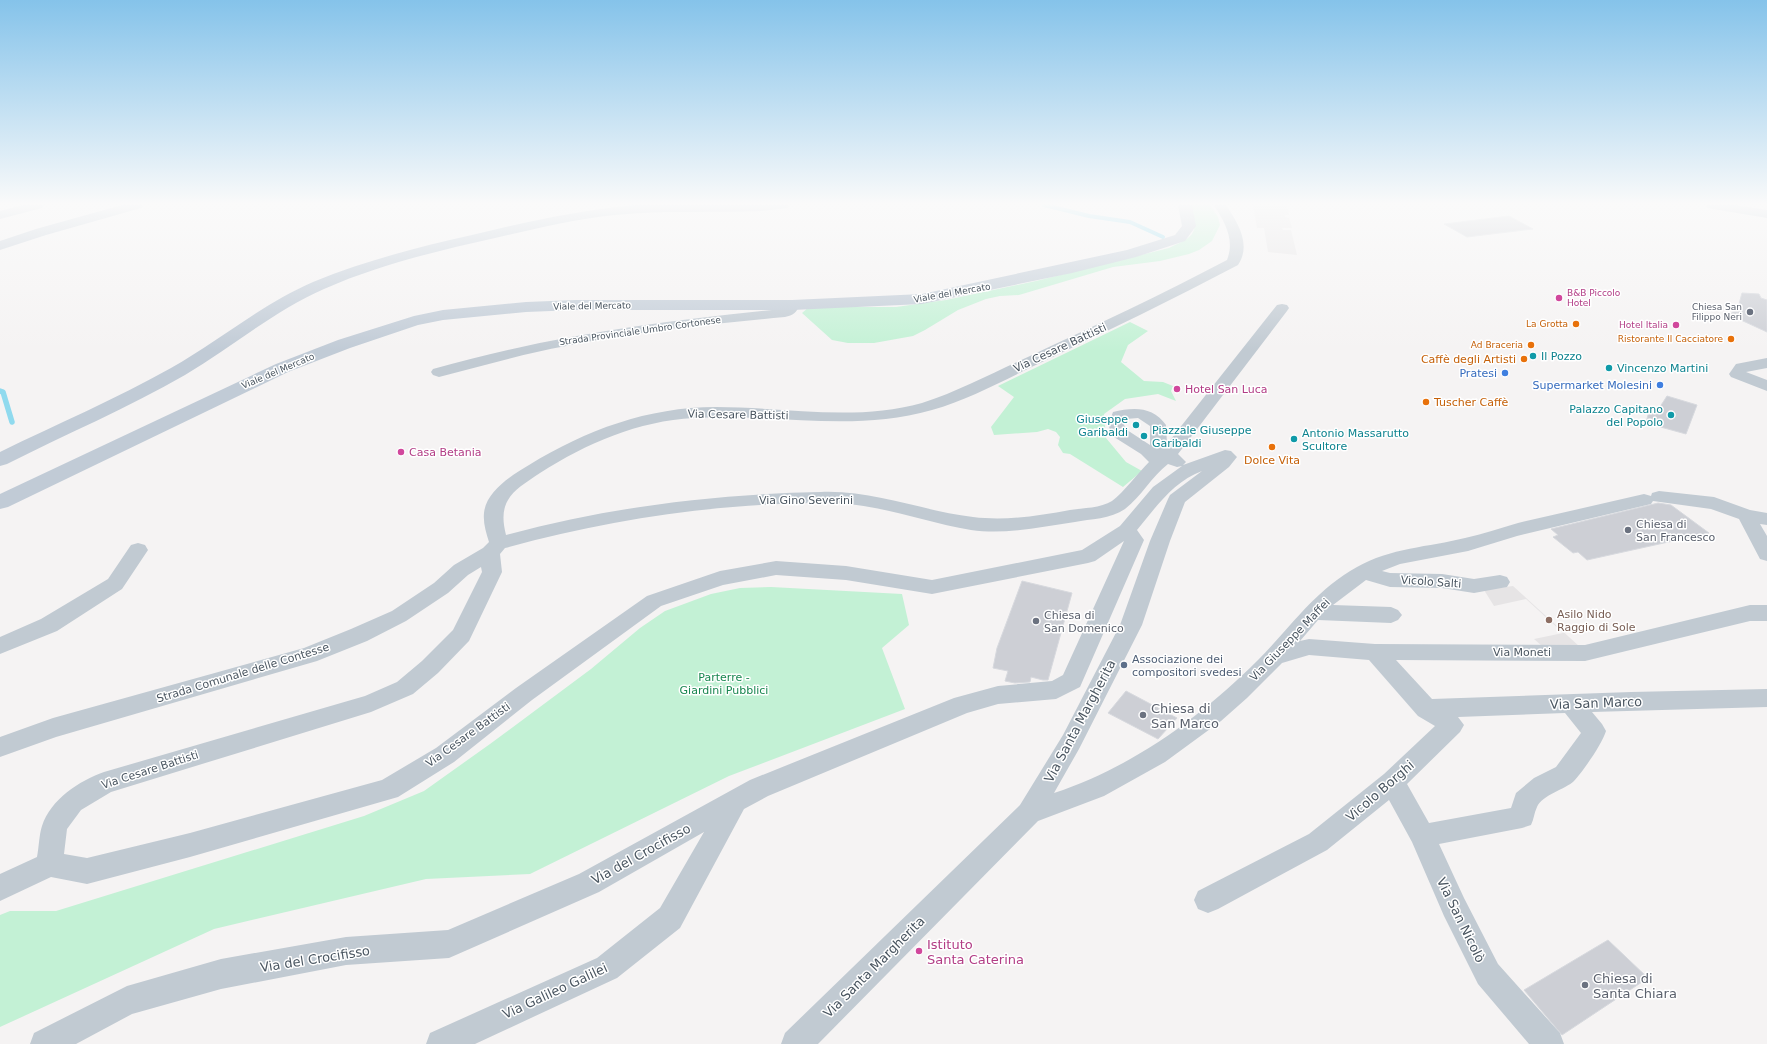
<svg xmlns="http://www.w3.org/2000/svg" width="1767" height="1044" font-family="'DejaVu Sans',sans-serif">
<rect width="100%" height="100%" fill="#f5f3f3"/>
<!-- education -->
<g fill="#e6e4e5">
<path d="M1253,205l34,1 2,9h-5l1,2 4,1 3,10h-10l1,2h8l6,25 -29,-3 -4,-24h-7z"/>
<path d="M1513,586l67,61 -38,-1 -8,-7 29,-6 -37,-34 -32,7 -10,-16z"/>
</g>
<!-- green -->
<g fill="#c3f1d5">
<path d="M1192,205h18l8,12 2,8 -8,16 -13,9 -10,4 -29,7 -47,6 -94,28 -19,1 -14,3 -28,11 -33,20 -12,6 -39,7h-26l-16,-3 -30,-27 7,-6h87l50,-7 90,-19 133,-33c28,-13 28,-14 23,-43z"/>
<path d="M1130,322l18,9 -20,14 -7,17 23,19 19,1 10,4 -2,5 5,10 -18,-7 -33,5 -21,15 2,24 20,24 16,9 -19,16 -53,-33 -7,-1 -5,-8 2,-8 -4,-5 -8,-3 -11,3 -43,3 -3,-8 23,-30 -16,-11z"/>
<path d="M771,587l131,7 7,31 -27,23 23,61 -176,67 -199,98 -104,5 -212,50 -214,98v-112l10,-4h46l308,-95 60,-25 66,-47 101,-75 49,-41 25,-17 46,-17 29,-6z"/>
</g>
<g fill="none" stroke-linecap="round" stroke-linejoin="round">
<!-- stream-far1 -->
<path stroke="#90daee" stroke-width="4" d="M1044,205l45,11 41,6 33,15"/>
<!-- stream -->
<path stroke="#90daee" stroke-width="5.5" d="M0,391l3,1 9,30"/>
</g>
<!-- building -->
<g fill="#cdcfd5" stroke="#d7d9de">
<path d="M1509,216l24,13 -66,8 -23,-13z"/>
<path d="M1742,293l17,1 2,4 6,2v32l-37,-17 9,-11z"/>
<path d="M1667,396l30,9 -11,29 -40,-11 4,-16 8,3z"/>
<path d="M1658,503l13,2 38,28 -122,27 -9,-8 -5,1 -20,-16 5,-2 -7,-6z"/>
<path d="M1022,581l50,12 -24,87h-5l-12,-3 -1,5 -15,1 -10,-2 3,-10 -15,-3 4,-20z"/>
<path d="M1126,691l51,27 -19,21 -50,-26z"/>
<path d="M1608,940l40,38 -86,57 -38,-45z"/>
</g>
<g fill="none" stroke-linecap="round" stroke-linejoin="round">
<!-- street -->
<g fill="#c1cad2" fill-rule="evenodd">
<path d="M1214,205h12c11,17 26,39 12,60 -65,34 -130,66 -196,97 -36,17 -72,37 -110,48 -81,23 -156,3 -238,8 -56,3 -107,25 -154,55 -27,18 -43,27 -34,62 104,-28 208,-41 315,-43 53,-2 101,19 152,25 32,4 65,-1 97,-7 13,-2 31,-2 42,-9 12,-9 26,-28 37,-39l-8,-8 -27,-17 -6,-12 5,-13c20,-5 40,-6 53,13l1,19 110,-139 5,-1 5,1 2,3 -2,3 -109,143 8,8 -3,3 42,-15 6,1 6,6 -8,10 -44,35 -15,39 -28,84 -63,124 -25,44c77,-25 147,-76 204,-133 33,-33 56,-69 99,-93 33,-19 72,-20 108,-29 18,-4 35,-10 53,-15 42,-10 84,-19 126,-29l7,2 1,-3 7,-2 55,6 36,13 17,3v12l-7,-1 7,12v25l-7,-2 -21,-40 -28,-10 -58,-8 -2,3 -134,32 -49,15 -68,13 -18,7 8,2 52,1 32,5 26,-4 7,2 3,5 -3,5 -33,6 -32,-5 -52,-1 -24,-7 -33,25 58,2 7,3 4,5 -4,5 -7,3 -73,-3 -18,21 9,-2 66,5 210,1 165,-40h17v16h-17l-165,40 -189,-1 36,39 199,-7 136,-3v18l-175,5 10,12 4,7c-4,13 -22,39 -32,50 -8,8 -32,14 -37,26 -3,6 -3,12 -6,18l-9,3 -83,16 25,54 34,66 62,69 4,11h-35l-51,-60 -34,-68 -32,-74 -23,-42 -62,50 -109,59 -10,4 -10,-4 -4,-9 4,-9 111,-57 75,-60 51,-48 -17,-10 -49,-56 -60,-5 -27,8 -35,35 -26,23 -56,41 -61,34 -66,25 -220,223h-37l4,-11 235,-228 43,-70 57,-110 30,-84 18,-42 2,-4 32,-24c-29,11 -46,36 -65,59l7,10 -64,147 -24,12 -58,5 -31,9 -199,83 -24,13 -64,119 -63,50 -142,66h-49l4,-11 167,-75 63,-50 44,-76 -105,60 -150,66 -103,7 -125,24 -89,25 -56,30h-46l4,-11 93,-47 94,-27 125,-22 102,-7 131,-56 171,-94 204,-82 44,-12 54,-5 11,-6 61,-134 -29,20 -7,2 -156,31 -86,-14 -70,-5 -53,10 -62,21 -129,94 -78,62 -56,35 -208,60 -103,27 -36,-7 -51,24v-27l37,-17c2,-10 2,-22 5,-31 9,-27 37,-45 62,-54l261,-76 32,-14 25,-21 31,-31 29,-58 -1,-5 -13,8 -20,18 -42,28 -39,20 -50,20 -261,76 -56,20v-20l53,-19 251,-70 47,-19 41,-18 42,-28 20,-18 29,-17 6,-6c-3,-10 -6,-19 -5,-29 2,-22 28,-38 45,-48 57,-35 119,-58 187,-58 68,0 139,15 206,-4 37,-12 72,-31 108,-47 66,-31 133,-62 197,-96 8,-21 -2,-37 -13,-55zM1138,418l12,8v19l-23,-15 -3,-5 2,-6zM1168,464l9,3 5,-1 -29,21 -33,39 -38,24 -150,30 -86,-14 -70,-5 -56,10 -73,25 -131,92 -80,60 -54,32 -192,53 -103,25 -23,-4 3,-25 14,-19 30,-18 260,-80 42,-18 25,-21 31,-32 33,-69 -2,-18 5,-6c105,-29 214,-45 323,-45 49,0 95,19 143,27 34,5 70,-3 104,-8 15,-3 36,-3 50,-13 16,-12 27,-33 43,-45zM1565,713l16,20 -25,34 -22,11 -18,15 -5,15 -82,15 -22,-39 53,-52 4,-7 -6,-8z"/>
<path d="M792,301l5,1 2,3c-2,8 -6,10 -14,12 -73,7 -147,14 -219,29 -43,8 -85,20 -127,31l-6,-2 -2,-3 2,-3c116,-33 229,-48 349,-60l2,-1 3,-6z"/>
<path d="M1767,358v10l-21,4 21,8v11l-36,-14 -2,-3 7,-10z"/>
<path d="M138,543l7,2 3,5 -26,39 -65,42 -57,23v-17l41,-18 67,-40 23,-34z"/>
</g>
<!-- secondary -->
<g fill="#c1cbd6" fill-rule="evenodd">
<path d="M23,205h21l-2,3 -42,11v-8z"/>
<path d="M122,205h21l-2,3 -95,27 -46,15v-9l36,-12z"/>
<path d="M635,205h154l-2,3 -26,3c-48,2 -97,-1 -146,4 -41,4 -80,14 -120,23 -58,13 -117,27 -171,51 -50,22 -92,58 -139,86 -57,33 -119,59 -178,89l-7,2v-14c57,-28 116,-53 171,-84 48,-27 91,-64 142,-86 51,-21 105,-35 159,-47 54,-13 108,-25 163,-30z"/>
<path d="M1178,205h14l4,21 -11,15 -49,16 -64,16 -150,31 -130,6h-216l-50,2 -83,8 -25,5 -68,23 -62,24 -280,135 -8,2v-15l276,-130 62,-24 76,-24 29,-6 83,-8 50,-2h216l130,-6 205,-44 48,-15 7,-9z"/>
<path d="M1706,205h29l32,5v8l-54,-9 -5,-1z"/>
</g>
</g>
<!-- sky -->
<linearGradient id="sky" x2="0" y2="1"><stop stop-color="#85c3ea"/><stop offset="0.58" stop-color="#fafafa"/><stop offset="1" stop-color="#fafafa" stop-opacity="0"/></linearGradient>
<rect width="1767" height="351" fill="url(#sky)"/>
<!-- markers -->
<g fill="#d1479c" stroke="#fff" stroke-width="1.5">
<circle cx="1559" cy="298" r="4"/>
<circle cx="1676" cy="325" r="4"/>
<circle cx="1177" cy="389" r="4"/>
<circle cx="401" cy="452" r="4"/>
<circle cx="919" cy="951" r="4"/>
</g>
<g fill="#6b7280" stroke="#fff" stroke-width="1.5">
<circle cx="1750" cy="312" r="4"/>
<circle cx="1628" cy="530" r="4"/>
<circle cx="1036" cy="621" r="4"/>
<circle cx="1143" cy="715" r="4"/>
<circle cx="1585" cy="985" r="4"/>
</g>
<g fill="#e8710a" stroke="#fff" stroke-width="1.5">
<circle cx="1576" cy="324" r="4"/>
<circle cx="1731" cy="339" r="4"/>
<circle cx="1531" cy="345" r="4"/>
<circle cx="1524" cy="359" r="4"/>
<circle cx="1426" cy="402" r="4"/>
<circle cx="1272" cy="447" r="4"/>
</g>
<g fill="#0f9aa8" stroke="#fff" stroke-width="1.5">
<circle cx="1533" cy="356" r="4"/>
<circle cx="1609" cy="368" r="4"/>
<circle cx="1671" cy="415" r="4"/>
<circle cx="1136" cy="425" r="4"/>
<circle cx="1144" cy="436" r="4"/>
<circle cx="1294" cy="439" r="4"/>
</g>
<g fill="#3f7fe0" stroke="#fff" stroke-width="1.5">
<circle cx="1505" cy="373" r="4"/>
<circle cx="1660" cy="385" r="4"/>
</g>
<circle fill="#8d6e63" stroke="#fff" stroke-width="1.5" cx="1549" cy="620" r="4"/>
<circle fill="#5c6f8a" stroke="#fff" stroke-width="1.5" cx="1124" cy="665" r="4"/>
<g text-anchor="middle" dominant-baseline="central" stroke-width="3" stroke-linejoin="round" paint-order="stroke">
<!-- far-street labels -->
<g font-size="9" fill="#4a5661" stroke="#fff">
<text transform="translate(952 293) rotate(-10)">Viale del Mercato</text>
<text transform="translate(592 306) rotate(-1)">Viale del Mercato</text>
<text transform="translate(640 331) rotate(-8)">Strada Provinciale Umbro Cortonese</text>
<text transform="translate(278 371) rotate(-23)">Viale del Mercato</text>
</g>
<!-- far-hotel labels -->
<g font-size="9" fill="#b23c85" stroke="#fff" text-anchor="start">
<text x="1567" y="293">B&amp;B Piccolo<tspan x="1567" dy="10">Hotel</tspan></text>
<text x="1668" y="325" text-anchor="end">Hotel Italia</text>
</g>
<!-- far-worship labels -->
<g font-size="9" fill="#5b616d" stroke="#fff" text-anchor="end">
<text x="1742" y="307">Chiesa San<tspan x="1742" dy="10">Filippo Neri</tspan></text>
</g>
<!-- far-food labels -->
<g font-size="9" fill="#c56008" stroke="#fff" text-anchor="end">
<text x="1568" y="324">La Grotta</text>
<text x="1723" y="339">Ristorante Il Cacciatore</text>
<text x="1523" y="345">Ad Braceria</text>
</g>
<!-- street labels -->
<g font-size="11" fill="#4a5661" stroke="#fff">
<text transform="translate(1060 348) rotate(-25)">Via Cesare Battisti</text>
<text transform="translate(738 415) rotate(1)">Via Cesare Battisti</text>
<text x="806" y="500">Via Gino Severini</text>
<text transform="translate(1431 582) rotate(4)">Vicolo Salti</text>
<text transform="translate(1290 640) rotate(-46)">Via Giuseppe Maffei</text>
<text x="1522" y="652">Via Moneti</text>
<text transform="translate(243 673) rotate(-17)">Strada Comunale delle Contesse</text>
<text transform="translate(468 735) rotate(-36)">Via Cesare Battisti</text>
<text transform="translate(150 770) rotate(-18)">Via Cesare Battisti</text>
</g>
<!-- culture labels -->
<g font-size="11" fill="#0d838f" stroke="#fff" text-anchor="start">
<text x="1541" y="356">Il Pozzo</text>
<text x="1617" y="368">Vincenzo Martini</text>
<text x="1663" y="409" text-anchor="end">Palazzo Capitano<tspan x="1663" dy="13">del Popolo</tspan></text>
<text x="1128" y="419" text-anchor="end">Giuseppe<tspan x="1128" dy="13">Garibaldi</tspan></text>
<text x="1152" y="430">Piazzale Giuseppe<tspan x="1152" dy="13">Garibaldi</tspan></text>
<text x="1302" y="433">Antonio Massarutto<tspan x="1302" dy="13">Scultore</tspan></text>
</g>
<!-- food labels -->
<g font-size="11" fill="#c56008" stroke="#fff" text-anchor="end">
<text x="1516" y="359">Caffè degli Artisti</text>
<text x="1434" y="402" text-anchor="start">Tuscher Caffè</text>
<text x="1272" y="460" text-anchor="middle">Dolce Vita</text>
</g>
<!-- shop labels -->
<g font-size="11" fill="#366cbe" stroke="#fff" text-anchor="end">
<text x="1497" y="373">Pratesi</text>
<text x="1652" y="385">Supermarket Molesini</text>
</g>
<!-- hotel labels -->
<g font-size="11" fill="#b23c85" stroke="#fff" text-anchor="start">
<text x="1185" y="389">Hotel San Luca</text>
<text x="409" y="452">Casa Betania</text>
</g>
<!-- worship labels -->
<g font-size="11" fill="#5b616d" stroke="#fff" text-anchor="start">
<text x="1636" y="524">Chiesa di<tspan x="1636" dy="13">San Francesco</tspan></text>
<text x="1044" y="615">Chiesa di<tspan x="1044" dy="13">San Domenico</tspan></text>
</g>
<!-- education labels -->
<g font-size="11" fill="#785e54" stroke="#fff" text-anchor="start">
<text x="1557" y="614">Asilo Nido<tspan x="1557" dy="13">Raggio di Sole</tspan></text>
</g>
<!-- service labels -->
<g font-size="11" fill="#4e5e75" stroke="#fff" text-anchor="start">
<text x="1132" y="659">Associazione dei<tspan x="1132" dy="13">compositori svedesi</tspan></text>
</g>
<!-- park labels -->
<g font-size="11" fill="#17864f" stroke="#fff">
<text x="724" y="677">Parterre -<tspan x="724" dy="13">Giardini Pubblici</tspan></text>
</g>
<!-- near-street labels -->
<g font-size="13" fill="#4a5661" stroke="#fff">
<text transform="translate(1596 703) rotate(-2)">Via San Marco</text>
<text transform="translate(1080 721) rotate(-62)">Via Santa Margherita</text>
<text transform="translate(1380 791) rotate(-41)">Vicolo Borghi</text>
<text transform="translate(641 854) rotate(-29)">Via del Crocifisso</text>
<text transform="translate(1461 920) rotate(64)">Via San Nicolò</text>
<text transform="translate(315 959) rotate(-9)">Via del Crocifisso</text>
<text transform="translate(874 967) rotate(-45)">Via Santa Margherita</text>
<text transform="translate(555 991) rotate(-25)">Via Galileo Galilei</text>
</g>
<!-- near-worship labels -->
<g font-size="13" fill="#5b616d" stroke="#fff" text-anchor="start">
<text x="1151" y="708">Chiesa di<tspan x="1151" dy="15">San Marco</tspan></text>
<text x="1593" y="978">Chiesa di<tspan x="1593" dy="15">Santa Chiara</tspan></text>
</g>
<!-- near-hotel labels -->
<g font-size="13" fill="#b23c85" stroke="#fff" text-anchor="start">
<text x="927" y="944">Istituto<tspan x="927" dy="15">Santa Caterina</tspan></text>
</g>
</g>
</svg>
